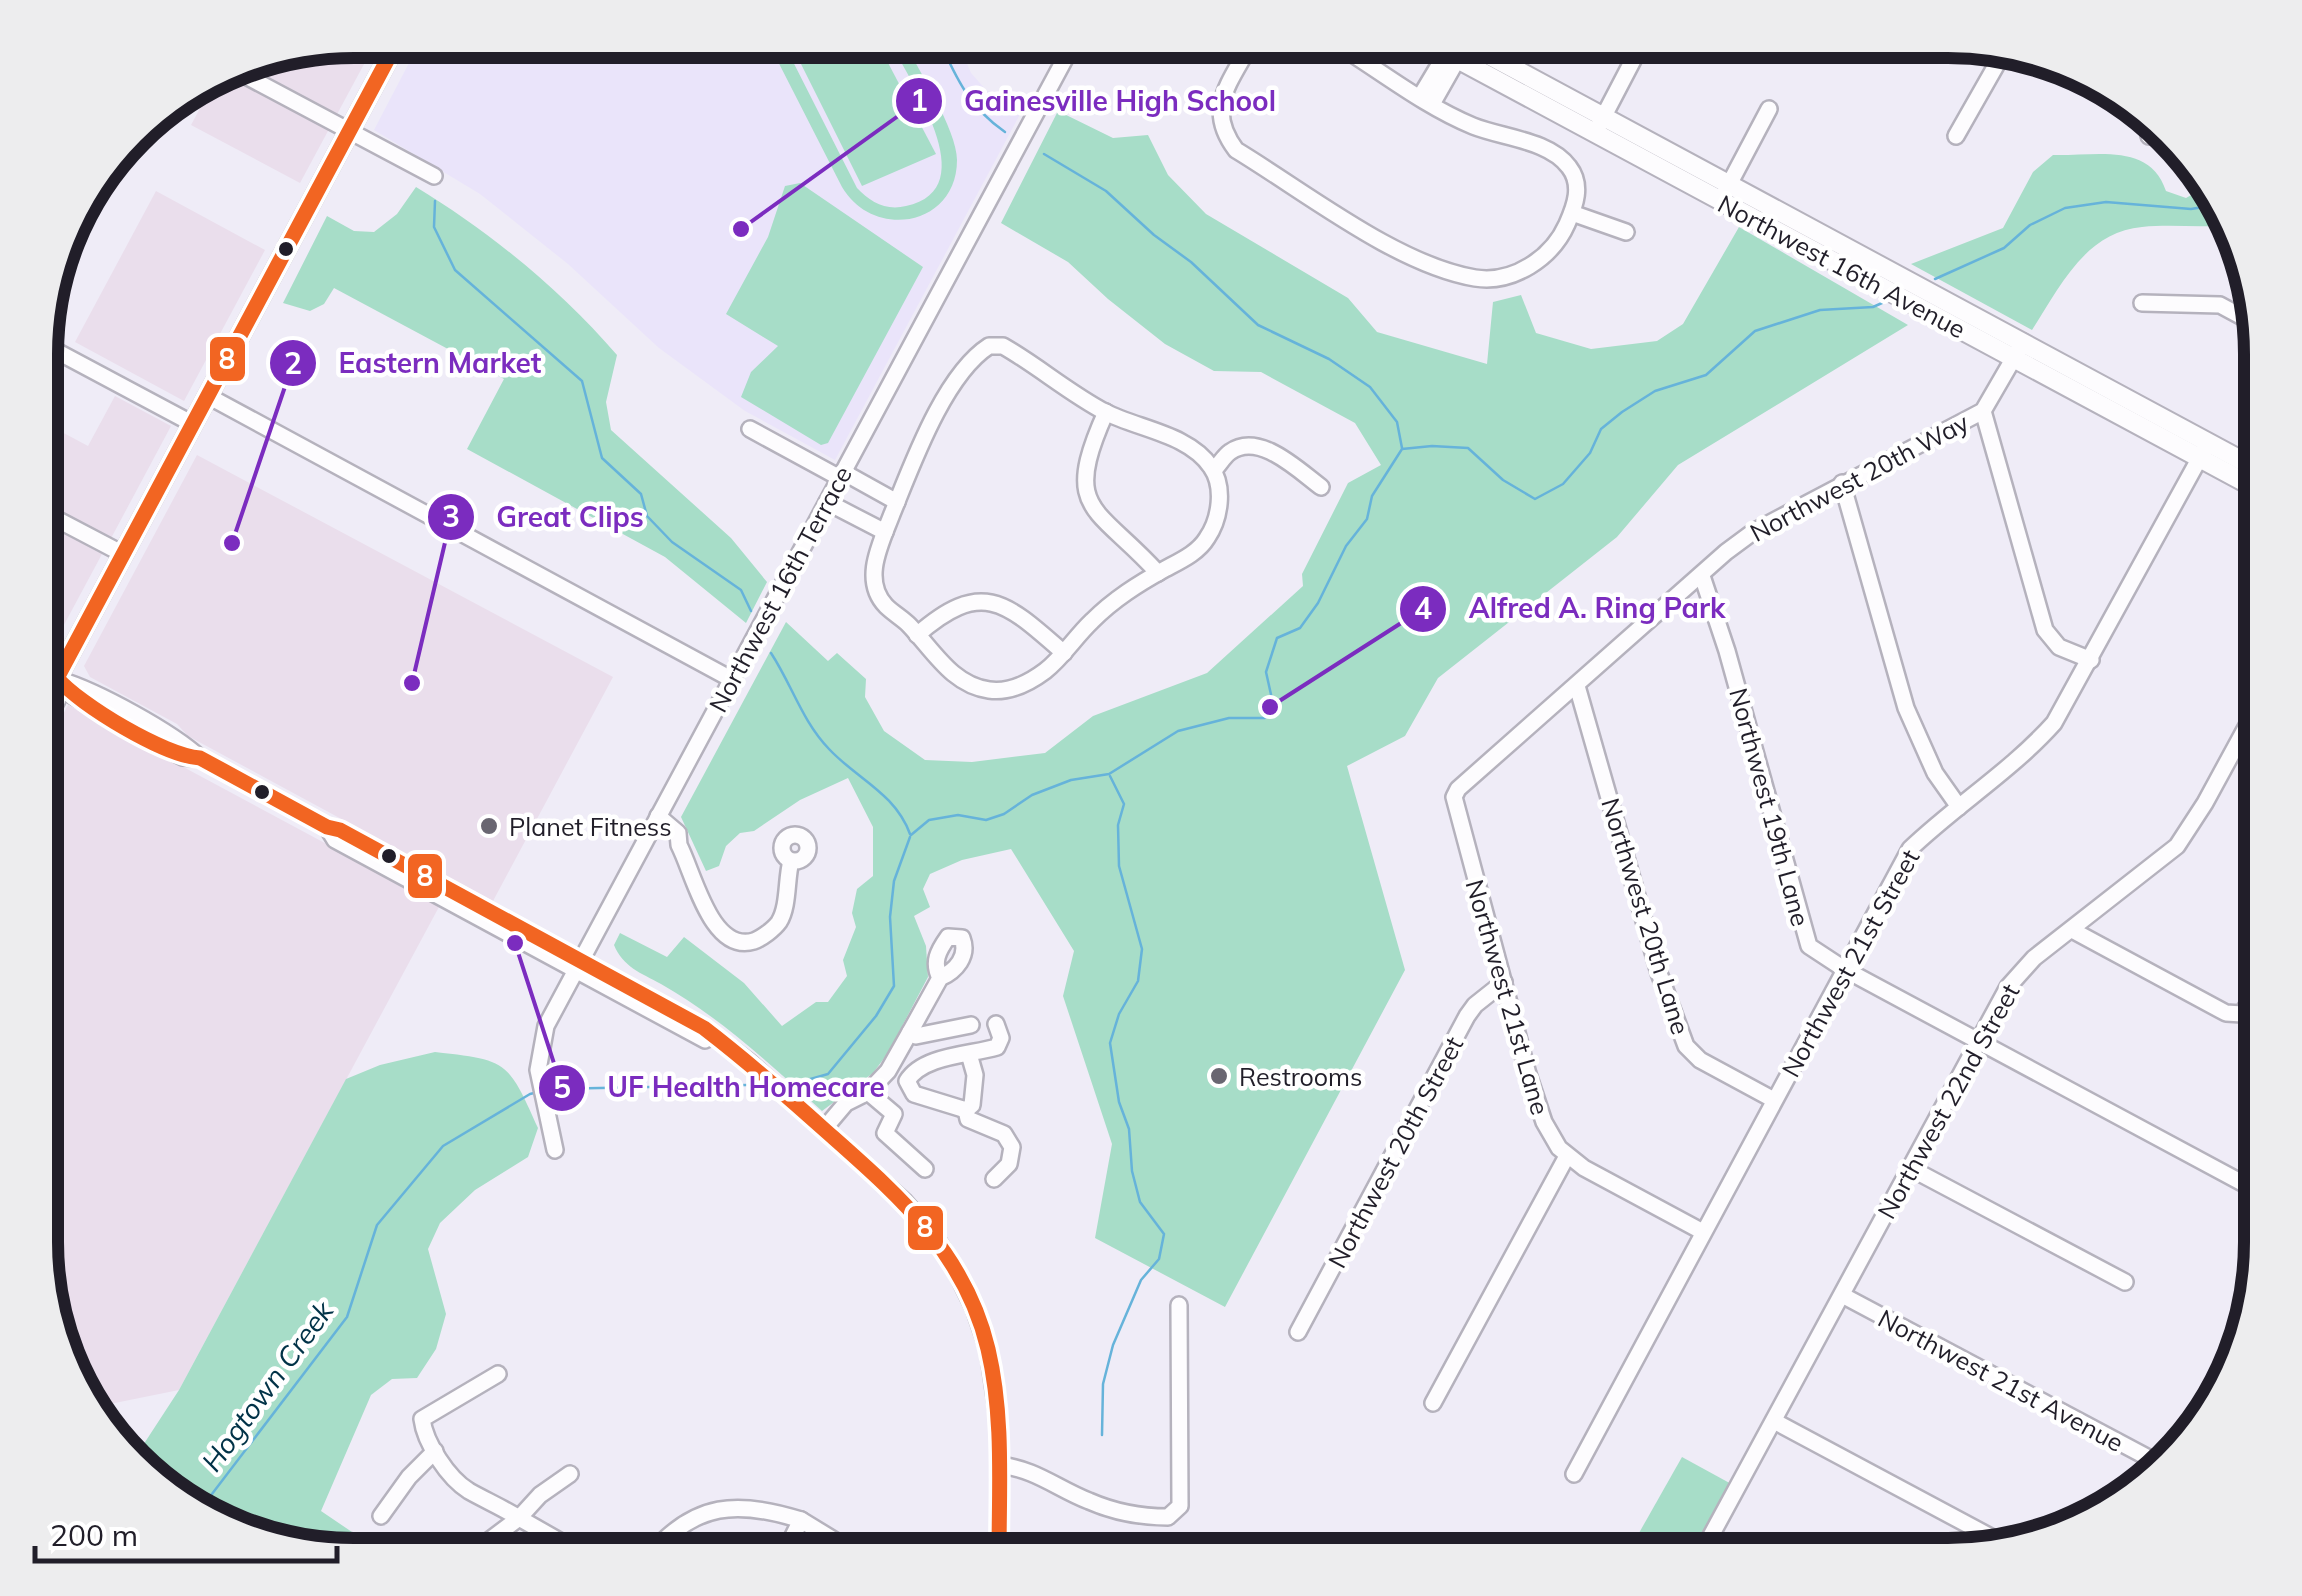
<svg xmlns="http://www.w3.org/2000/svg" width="2302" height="1596" font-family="Mulish,sans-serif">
<rect width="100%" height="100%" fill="#efecf7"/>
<!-- commercial -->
<g fill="#eadeec">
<path d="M354,40h23l-77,143 -109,-58 27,-50 16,-11z"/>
<path d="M156,191l109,59 -81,151 -109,-59z"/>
<path d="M115,396l56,30 -62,116 -66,-36v-84l45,24z"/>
<path d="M197,455l416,222 -120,224 -305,-165 -11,-12 -87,-47 -6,-11z"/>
<path d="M43,522l59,32 -51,95 -8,2z"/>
<path d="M68,705l372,200 -261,485 -89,18 -8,-9 -39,-116v-530z"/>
</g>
<!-- built -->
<path fill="#eae4fa" d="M421,40h536l14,33 16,18 39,12 -191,357 -90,-49 -86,-63 -91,-84 -88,-70 -106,-64z"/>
<!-- green -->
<g fill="#a7ddc8">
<path d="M767,40h15l75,148c13,14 29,23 49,18 81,-17 2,-127 -17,-166h14c15,29 54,90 54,120 0,66 -83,81 -115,27z"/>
<path d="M789,40h87l60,114 -74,32z"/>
<path d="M1058,111l55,27 35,-3 20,40 38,39 142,84 29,34 110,32 6,-62 28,-7 15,38 55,16 66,-8 26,-17 56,-97 169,98 -230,140 -61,72 -179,141 -33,58 -58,30 58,204 -180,337 -130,-69 17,-94 -49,-148 11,-45 -63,-102 -49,11 -32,14 -7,15 7,18 -16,9 12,30 2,31 -40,76 -15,20 -51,38c-51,-46 -101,-93 -161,-127 -20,-11 -38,-17 -47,-39l6,-12 47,24 17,-20 60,46 38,43 34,-24h12l19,-26 -4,-16 13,-33 -4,-14 5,-24 16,-13v-49l-25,-49 -48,22 -46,31 -14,2 -14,13 -7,20 -13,5 -25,-54 105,-195 42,39 9,-8 29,26 -1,18 19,34 41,29 47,2 73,-9 48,-37 114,-43 96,-87 -1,-12 46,-91 33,-18 -26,-42 -94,-51 -47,-1 -49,-27 -57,-45 -40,-37 -67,-39z"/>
<path d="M2053,155c43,1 97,-13 113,36l20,7 23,-13 11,12 9,28c-30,3 -58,-1 -87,2 -57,5 -82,60 -110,103l-121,-66 92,-36 30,-56z"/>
<path d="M800,183l123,84 -95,176 -7,2 -80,-48 10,-25 27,-26 -52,-32 42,-77 17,-51z"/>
<path d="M416,187c74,45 144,102 201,168l-11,47 5,28 120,108 36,44 -21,41 -81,-66 -198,-108 37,-70 -170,-91 -10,16 -14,7 -27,-8 44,-87 27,15 20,1 23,-18z"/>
<path d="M435,1052c73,8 73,9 103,76l-10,29 -53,33 -35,33 -12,26 18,65 -10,35 -19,29 -25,1 -21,16 -50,116 59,40 -2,4c-77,0 -148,-18 -212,-62 -12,-9 -22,-23 -32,-34l45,-69 167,-311 34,-14z"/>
<path d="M1682,1457l53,29 -39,70h-16l-41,-23z"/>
</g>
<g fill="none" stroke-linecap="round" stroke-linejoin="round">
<!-- stream -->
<g stroke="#66b3da" stroke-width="2.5">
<path d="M939,40c17,38 31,68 66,92"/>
<path d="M1044,154l62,37 48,44 37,27 67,63 71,34 41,28 27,35 5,26"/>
<path d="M435,201l-1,26 21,43 127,111 20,77 39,36 6,22 25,26 69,48 10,21"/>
<path d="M1935,279l69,-31 26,-23 35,-17 41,-6 85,7 31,-5"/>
<path d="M771,653c21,32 31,68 58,96 28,30 66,44 81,85"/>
<path d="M911,835l18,-15 29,-5 28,5 18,-6 28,-19 39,-15 38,-6 69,-43 51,-13h36l9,-10 -8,-36 11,-34 23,-10 18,-25 28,-57 21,-27 5,-23 30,-47 30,-3 36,2 35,32 32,19 28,-15 27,-31 11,-24 21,-17 33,-21 51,-16 49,-44 65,-21 53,-3 9,-4"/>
<path d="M793,1084l35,-10 48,-58 18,-30 -4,-69 4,-36 16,-44"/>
<path d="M551,1089l196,-4"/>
<path d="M1102,1435l1,-51 10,-39 28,-65 18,-21 5,-25 -24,-32 -8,-31 -3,-42 -10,-27 -9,-59 9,-29 19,-33 4,-32 -23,-83 -1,-41 6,-21 -14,-28"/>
<path d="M199,1511l148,-194 30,-92 66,-79 87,-52 8,-2"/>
</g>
<defs>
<g id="minor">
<path d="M1256,40l-6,5c-21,39 -45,64 -14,105 68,41 161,115 239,128 38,6 77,-20 92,-54 8,-18 16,-39 2,-57 -20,-27 -66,-29 -96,-41 -51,-21 -96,-58 -143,-86"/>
<path d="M2026,52l26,6"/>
<path d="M229,67l205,109"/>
<path d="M1420,97l30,-50"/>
<path d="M1432,104l21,-37 4,-18"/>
<path d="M2146,113l3,23"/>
<path d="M1595,133l48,-92"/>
<path d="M1956,136l50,-88"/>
<path d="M1724,194l45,-85"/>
<path d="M1572,213l54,19"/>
<path d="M2142,303l78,2 39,21"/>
<path d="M43,344l150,80"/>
<path d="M989,346h14c35,20 66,47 102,66 33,17 84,22 106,55 14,20 9,52 -4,71 -9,15 -27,23 -42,31 -27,15 -51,30 -73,52 -17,16 -29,36 -47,50 -16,12 -35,22 -56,19 -37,-5 -56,-40 -80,-65 -7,-7 -16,-12 -23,-19 -25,-26 -5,-63 6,-92 20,-49 52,-139 97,-168z"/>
<path d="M208,396l523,283"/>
<path d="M1983,411l62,219 14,17 32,13"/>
<path d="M1106,412c-45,100 -10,93 52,161"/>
<path d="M750,429l90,49"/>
<path d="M1214,470c5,-5 10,-14 16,-18 29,-21 68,18 91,35"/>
<path d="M843,472l54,30"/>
<path d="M1842,483l64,225 29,65 24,34"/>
<path d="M827,502l58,30"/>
<path d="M43,512l80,42"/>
<path d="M1702,576l25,75 82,295 35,23 417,224"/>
<path d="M917,635c65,-57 89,-33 147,18"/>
<path d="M57,678l15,17 87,50 24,12 17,1 127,69 13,3 364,198 45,34 156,140 29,33 20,32 20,41 14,41 11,75v132"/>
<path d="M60,680c37,11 112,52 140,78"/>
<path d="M1577,686l82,287 27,73 14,14 74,40"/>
<path d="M658,816l20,17 1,12c15,29 32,109 75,96 8,-3 20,-12 25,-19 10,-16 7,-43 12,-61"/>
<path d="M327,827l8,13 370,200"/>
<circle cx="795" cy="848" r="13"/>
<path d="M2072,930l154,83 16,1 19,-31"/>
<path d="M910,1032l30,-54c-8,-16 -2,-27 8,-41l14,1c7,18 -6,33 -22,40"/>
<path d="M969,1054l6,21 -3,30 -6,5 -52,-16 -7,-13c16,-26 63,-26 90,-34l4,-9 -5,-14"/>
<path d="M868,1092l20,-21 22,-39 6,4 55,-11"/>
<path d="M966,1110l2,9 36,15 8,13 -3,17 -15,15"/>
<path d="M824,1129l22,-26 22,-11 26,22 -9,19 40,36"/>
<path d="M555,1150l-17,-80 8,-44 529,-986"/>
<path d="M1910,1168l215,114"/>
<path d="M1703,1232l-119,-64 -25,-20 -15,-26 -16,-48 -74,-277 4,-8 268,-237 27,-20 230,-121 40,-69"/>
<path d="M1842,1295l318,169"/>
<path d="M1298,1332l169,-316 8,-11 29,-23"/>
<path d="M1433,1403l134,-247"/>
<path d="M1774,1421l228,122"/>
<path d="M999,1465c37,4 57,23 90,36 25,11 52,16 79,16l12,-11 -1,-201"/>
<path d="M570,1474l-30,21 -21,23 65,37"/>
<path d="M1574,1474l336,-625c46,-44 101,-78 144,-126l150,-273"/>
<path d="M381,1516l28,-39 26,-26"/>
<path d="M801,1520l59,36"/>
<path d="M470,1555l49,-37c-16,-10 -34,-18 -50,-27 -21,-13 -44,-48 -47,-72l76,-45"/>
<path d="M650,1555c45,-53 88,-55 151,-35l-18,36"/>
<path d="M1330,1556l2,-3 29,3"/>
<path d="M1700,1556l308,-569 26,-29 143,-112 28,-43 56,-103"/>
</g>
<g id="major">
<path d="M1422,40l839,451"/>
<path d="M1461,40l800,431"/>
<path d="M43,689l14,-11 341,-638"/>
<path d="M43,724l13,-24 1,-22"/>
</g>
</defs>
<!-- minor casing -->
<use href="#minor" stroke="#b5b2bd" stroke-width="20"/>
<!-- major casing -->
<use href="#major" stroke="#b5b2bd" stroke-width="22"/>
<!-- minor -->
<use href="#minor" stroke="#fdfcfe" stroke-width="15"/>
<!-- major -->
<use href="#major" stroke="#fdfcfe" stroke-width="18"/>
<defs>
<g id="bus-1">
<path d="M57,678c23,27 108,78 143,80l127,69 13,3 364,198c43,33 83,68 123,104 71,63 138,120 161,217 16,68 11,138 11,207"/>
<path d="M57,678l341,-638"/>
</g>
</defs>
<!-- bus-1 casing -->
<use href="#bus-1" stroke="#fff" stroke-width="22"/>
<!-- bus-1 -->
<use href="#bus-1" stroke="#f26522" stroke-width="15"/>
</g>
<!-- markers -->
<g fill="#211e29" stroke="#fff" stroke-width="4">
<circle cx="286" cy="249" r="9"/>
<circle cx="262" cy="792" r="9"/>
<circle cx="389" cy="856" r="9"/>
</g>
<g fill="#696671" stroke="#fff" stroke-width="4">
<circle cx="489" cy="826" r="10"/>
<circle cx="1219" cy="1076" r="10"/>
</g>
<g text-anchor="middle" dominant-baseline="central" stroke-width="9" stroke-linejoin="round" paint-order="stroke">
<!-- street labels -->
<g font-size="25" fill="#211e29" stroke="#fff">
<text transform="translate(1842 266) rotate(28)">Northwest 16th Avenue</text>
<text transform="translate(1859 477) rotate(-28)">Northwest 20th Way</text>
<text transform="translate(780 589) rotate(-62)">Northwest 16th Terrace</text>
<text transform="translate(1770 807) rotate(75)">Northwest 19th Lane</text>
<text transform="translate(1646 916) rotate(73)">Northwest 20th Lane</text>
<text transform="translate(1850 963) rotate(-61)">Northwest 21st Street</text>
<text transform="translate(1508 997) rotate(74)">Northwest 21st Lane</text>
<text transform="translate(1948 1101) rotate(-61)">Northwest 22nd Street</text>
<text transform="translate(1395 1152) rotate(-62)">Northwest 20th Street</text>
<text transform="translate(2001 1380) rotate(28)">Northwest 21st Avenue</text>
</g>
<!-- poi labels -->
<g font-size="25" fill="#211e29" stroke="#fff" text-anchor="start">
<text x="509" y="826">Planet Fitness</text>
<text x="1239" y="1076">Restrooms</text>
</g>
<!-- water labels -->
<g font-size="28" font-style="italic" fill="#013247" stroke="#fff">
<text transform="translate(267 1386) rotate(-54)">Hogtown Creek</text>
</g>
</g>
<!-- crop -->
<path d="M0 0H2302V1596H0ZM354 58H1948A296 296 0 0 1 2244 354V1242A296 296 0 0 1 1948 1538H354A296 296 0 0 1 58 1242V354A296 296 0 0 1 354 58Z" fill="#ededee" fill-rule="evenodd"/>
<path fill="none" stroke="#211e29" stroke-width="12" d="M354 58H1948A296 296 0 0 1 2244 354V1242A296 296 0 0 1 1948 1538H354A296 296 0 0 1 58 1242V354A296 296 0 0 1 354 58Z"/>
<!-- callouts -->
<path fill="none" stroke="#7b2cbf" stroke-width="4" d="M741 229L919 101M232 543L293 363M412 683L451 517M1270 707L1423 609M515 943L562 1088"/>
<g fill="#7b2cbf" stroke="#fff" stroke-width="4">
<circle cx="741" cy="229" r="10"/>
<circle cx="232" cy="543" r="10"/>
<circle cx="412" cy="683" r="10"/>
<circle cx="1270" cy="707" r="10"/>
<circle cx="515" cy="943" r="10"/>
<circle cx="919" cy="101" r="25"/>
<circle cx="293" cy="363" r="25"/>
<circle cx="451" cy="517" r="25"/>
<circle cx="1423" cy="609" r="25"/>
<circle cx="562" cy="1088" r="25"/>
</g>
<g font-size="30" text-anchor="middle" font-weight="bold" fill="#fff">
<text x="919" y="111">1</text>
<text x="293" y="374">2</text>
<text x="451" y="527">3</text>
<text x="1423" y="619">4</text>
<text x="562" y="1098">5</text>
</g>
<g font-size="28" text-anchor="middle" font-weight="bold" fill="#7b2cbf" stroke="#fff" stroke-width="9" stroke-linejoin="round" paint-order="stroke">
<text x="1120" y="111">Gainesville High School</text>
<text x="440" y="373">Eastern Market</text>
<text x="570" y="527">Great Clips</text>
<text x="1597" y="618">Alfred A. Ring Park</text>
<text x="746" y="1097">UF Health Homecare</text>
</g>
<g stroke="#fff" stroke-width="4">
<rect x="208" y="335" width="39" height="48" rx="10" fill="#f26522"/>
<rect x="406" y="852" width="38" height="48" rx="10" fill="#f26522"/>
<rect x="906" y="1204" width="39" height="48" rx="10" fill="#f26522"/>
</g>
<g font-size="28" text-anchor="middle" font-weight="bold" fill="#fff">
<text x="227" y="369">8</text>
<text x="425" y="886">8</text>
<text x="925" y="1237">8</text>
</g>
<!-- scale -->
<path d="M35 1546v15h302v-15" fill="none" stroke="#211e29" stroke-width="5"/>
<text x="50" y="1546" font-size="30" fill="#211e29" stroke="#ffffff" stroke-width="8" paint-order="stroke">200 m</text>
</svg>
